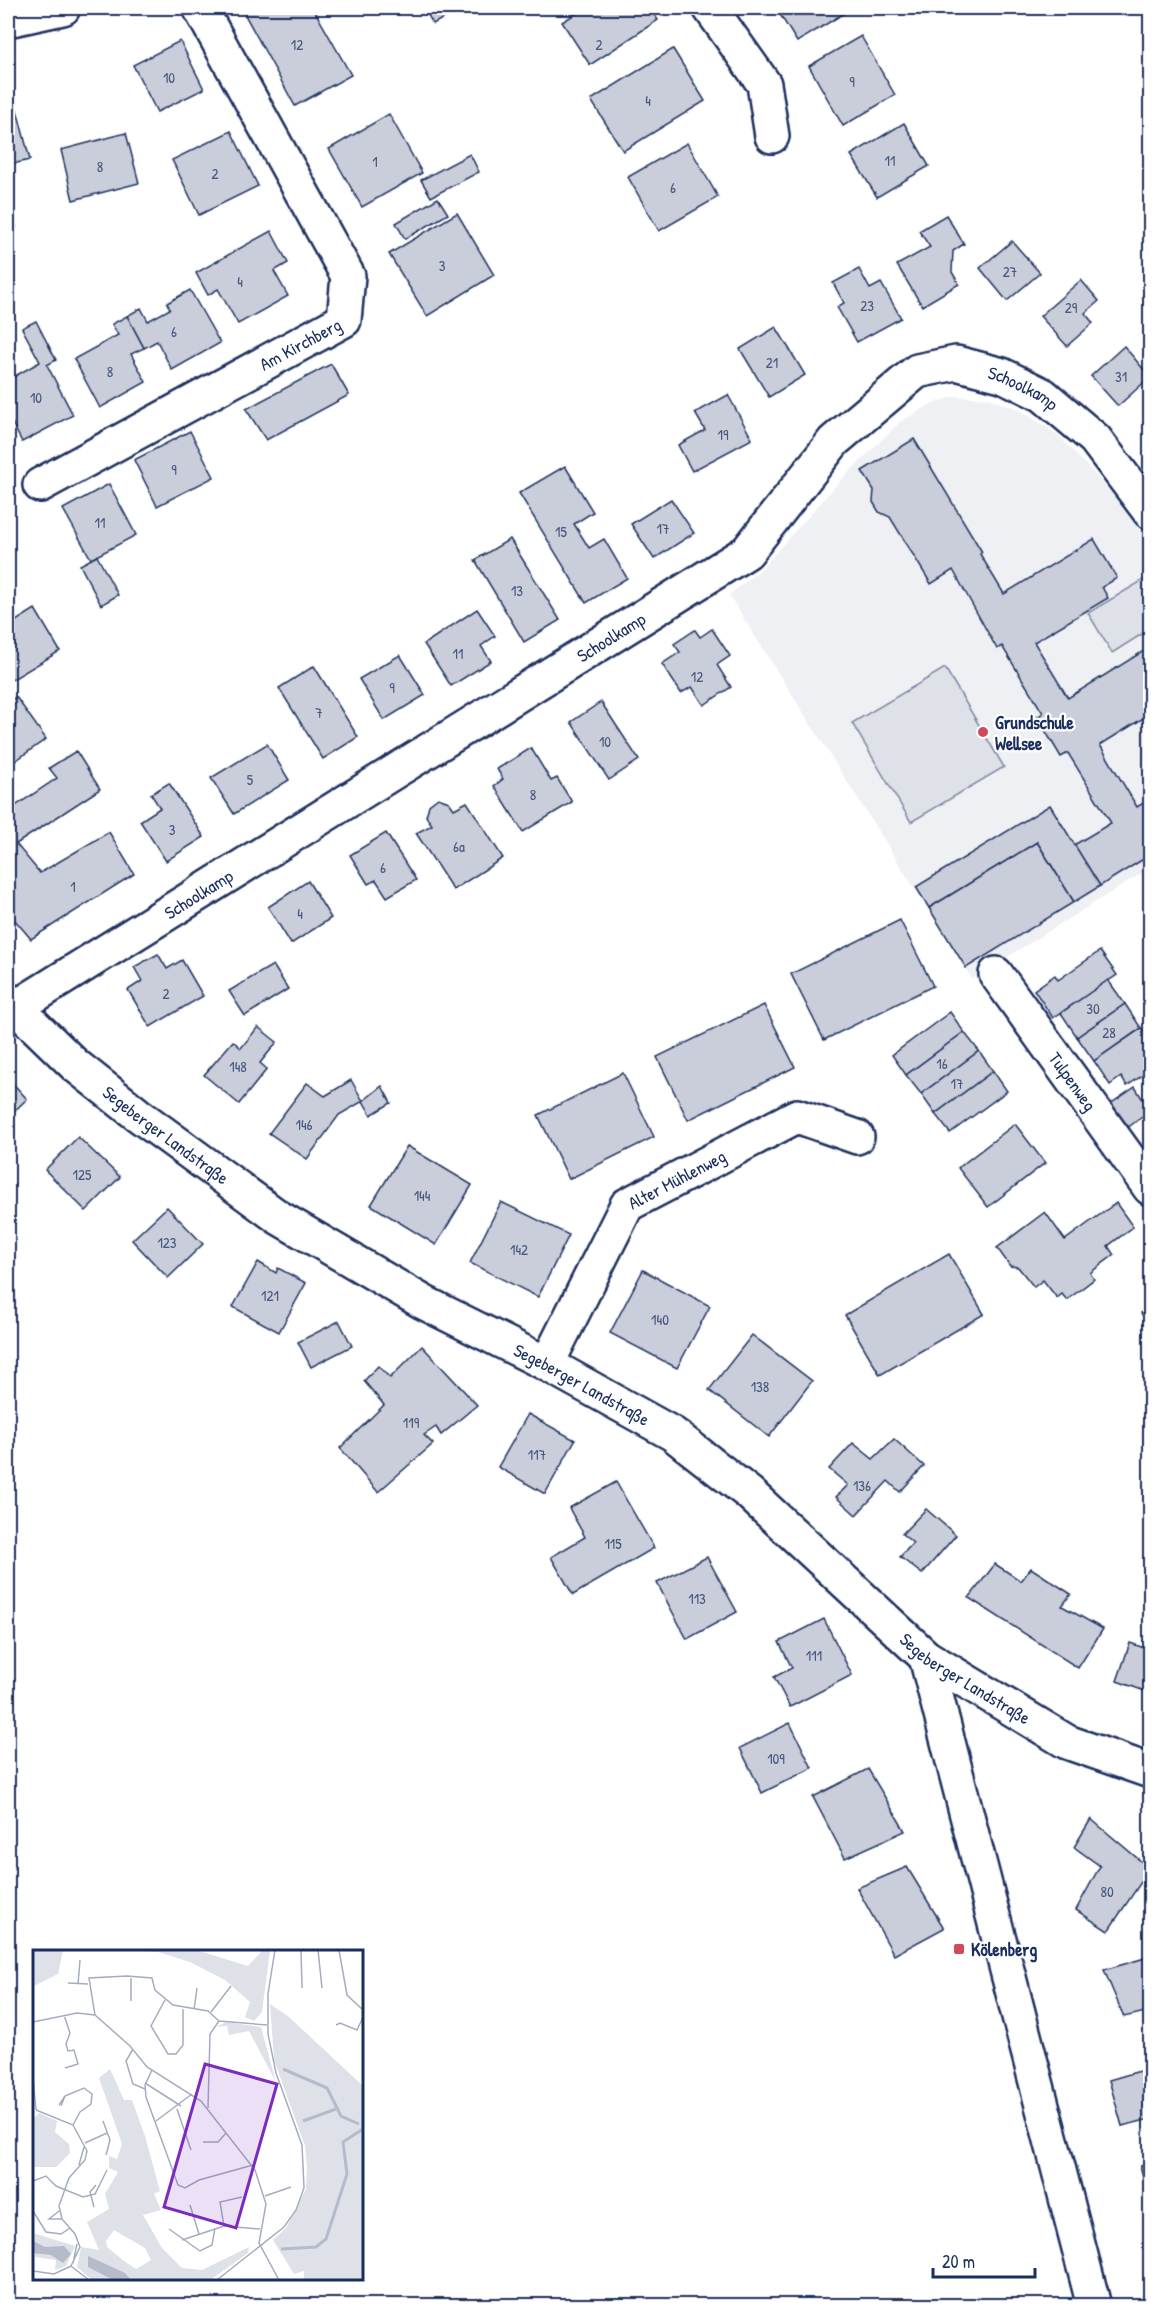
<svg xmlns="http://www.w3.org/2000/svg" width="1158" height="2313" font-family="'Patrick Hand',sans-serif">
<rect width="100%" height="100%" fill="#fff"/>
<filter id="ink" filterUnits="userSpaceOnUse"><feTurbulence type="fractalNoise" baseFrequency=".0167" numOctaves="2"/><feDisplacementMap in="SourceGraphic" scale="12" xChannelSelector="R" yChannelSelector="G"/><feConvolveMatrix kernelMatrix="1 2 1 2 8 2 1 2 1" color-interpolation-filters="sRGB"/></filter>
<g filter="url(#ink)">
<!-- built -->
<path fill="#eff0f4" d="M956,396l32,2 32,12 38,25 66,71 26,40v322l-178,111 -243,-384 32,-26 82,-91 57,-56 33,-19z"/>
<!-- green -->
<g fill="#dee1e7" stroke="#7c88a2" stroke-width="1.5">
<path d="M1145,579l5,9v41l-38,24 -24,-40z"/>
<path d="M945,668l59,99 -93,55 -59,-99z"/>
</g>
<!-- building -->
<g fill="#caceda" stroke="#1b2f5e" stroke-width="1.5">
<path d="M254,8h59l38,67 -56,31 -51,-93z"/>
<path d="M424,8h38l-29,16z"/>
<path d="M585,8h65l8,12 -68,45 -28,-43z"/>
<path d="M776,8h74l1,1 -54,33z"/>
<path d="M861,36l34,59 -52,31 -34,-60z"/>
<path d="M180,41l24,48 -47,23 -24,-47z"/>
<path d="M673,49l32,52 -82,50 -32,-51z"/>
<path d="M17,110l13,50 -22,5v-53z"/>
<path d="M389,114l33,59 -60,34 -33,-58z"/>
<path d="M904,123l25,43 -52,31 -26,-42z"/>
<path d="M231,131l27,55 -59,29 -27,-55z"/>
<path d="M126,133l13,50 -66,17 -12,-50z"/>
<path d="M687,143l31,54 -59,34 -31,-54z"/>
<path d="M470,154l9,18 -48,25 -10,-17z"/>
<path d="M8,197h2l6,30 -8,2z"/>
<path d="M438,198l10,16 -43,25 -9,-16z"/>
<path d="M457,213l37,62 -67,41 -38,-62z"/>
<path d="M946,215l18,29 -11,7 -1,21 7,12 -37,22 -25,-41 33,-18 -11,-16z"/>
<path d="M271,231l17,32 -14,8 14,25 -50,28 -20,-35 -10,6 -12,-22z"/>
<path d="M1012,241l28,32 -33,28 -27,-33z"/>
<path d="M859,269l11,20 11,-6 20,35 -44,24 -20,-35 7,-4 -11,-20z"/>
<path d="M1081,280l18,21 -14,12 8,10 -26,23 -27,-30z"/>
<path d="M190,290l30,53 -48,27 -15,-29 -13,7 -17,-32 14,-8 7,13 22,-12 -3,-6z"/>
<path d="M127,316l17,32 -13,6 15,28 -46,26 -26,-49 44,-24 -6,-11z"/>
<path d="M36,321l20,39 -9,5 26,50 -51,27 -14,-27v-35l32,-18 -18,-34z"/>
<path d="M776,327l29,48 -36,22 -29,-48z"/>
<path d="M1124,346l26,31 -32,29 -27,-30z"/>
<path d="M331,364l18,31 -83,45 -20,-31z"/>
<path d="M728,395l24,44 -60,32 -14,-26 27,-15 -10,-17z"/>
<path d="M190,431l24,46 -57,29 -23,-46z"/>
<path d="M914,439l68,113 -2,2 24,40 90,-55 23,39 -15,9 6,11 -74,44 34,56 82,-51v67l-50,31 37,62 13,-8v56l-50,31 -26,-41 37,-22 -43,-70 -7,4 -24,-40 6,-4 -41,-67 -5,3 -44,-79 -22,14 -41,-67 -11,-5 -6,-10 1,-12 -12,-19z"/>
<path d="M565,466l28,46 -19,12 15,24 15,-9 23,39 -41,25 -67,-110z"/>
<path d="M109,484l27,51 -45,24 -28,-50z"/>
<path d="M671,499l23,34 -40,26 -23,-35z"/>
<path d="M510,539l50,81 -36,22 -49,-82z"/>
<path d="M97,556l21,39 -17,10 -21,-40z"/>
<path d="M35,609l25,42 -52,31v-56z"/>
<path d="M477,609l18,27 -14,10 10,15 -40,25 -27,-42z"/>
<path d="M712,629l18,27 -13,9 14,22 -27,18 -12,-18 -11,6 -19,-29 18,-12 -6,-8 21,-14 5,7z"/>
<path d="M400,655l25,40 -41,25 -25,-41z"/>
<path d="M314,666l44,71 -35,22 -44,-71z"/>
<path d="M16,697l30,42 -38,27v-64z"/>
<path d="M601,702l38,58 -30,20 -38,-58z"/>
<path d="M267,744l22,36 -55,34 -23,-36z"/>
<path d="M531,748l20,33 6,-3 15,24 -49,30 -29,-46 9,-7 -6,-10z"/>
<path d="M76,751l24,38 -84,55 24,29 69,-41 25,42 -103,65 -23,-27v-101l49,-33 -8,-10z"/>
<path d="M169,783l35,54 -38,24 -26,-40 20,-13 -9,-14z"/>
<path d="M438,798l11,4 5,7 13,-7 36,56 -50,32 -37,-57 16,-8 -6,-9 3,-11z"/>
<path d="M1050,805l50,81 -26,16 -37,-60 -108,66 -13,-21z"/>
<path d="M386,833l30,47 -29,17 -11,-17 -8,4 -18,-29z"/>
<path d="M1037,842l37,60 -108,66 -37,-60z"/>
<path d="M308,881l23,37 -40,26 -23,-37z"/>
<path d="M900,920l33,66 -109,54 -33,-66z"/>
<path d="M1100,951l17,24 -64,43 -19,-28 21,-15 3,5z"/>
<path d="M158,954l9,15 15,-9 21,36 -53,31 -22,-37 14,-9 -8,-14z"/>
<path d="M273,965l15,24 -43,27 -16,-25z"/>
<path d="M1108,980l17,24 -48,33 -16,-24z"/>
<path d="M1125,1004l16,24 -47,33 -17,-24z"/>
<path d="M764,1005l31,62 -107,53 -31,-63z"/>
<path d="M950,1012l14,20 -58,43 -14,-20z"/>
<path d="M258,1027l19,15 -17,21 7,6 -28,35 -35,-29 29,-34 8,7z"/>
<path d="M1142,1028l8,13v16l-3,2 3,11 -23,16 -6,-9 -11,8 -16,-24z"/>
<path d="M964,1032l15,19 -58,43 -15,-19z"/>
<path d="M979,1051l14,20 -58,43 -14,-20z"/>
<path d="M993,1071l14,20 -57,42 -15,-19z"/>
<path d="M623,1073l31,64 -85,42 -31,-64z"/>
<path d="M8,1078l19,21 -19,18z"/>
<path d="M351,1080l12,21 -24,14 -32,44 -38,-26 38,-50 18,13z"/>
<path d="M382,1086l9,17 -20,12 -8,-14z"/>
<path d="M1135,1087l15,24 -27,20 -17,-24z"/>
<path d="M1015,1124l30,39 -57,44 -30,-39z"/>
<path d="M78,1137l42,40 -34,34 -41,-41z"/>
<path d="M407,1146l65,39 -36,60 -65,-40z"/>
<path d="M501,1202l68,33 -31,62 -68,-34z"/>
<path d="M1116,1203l17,24 -25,19 6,9 -24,18 4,6 -27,21 -5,-6 -5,4 -14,-18 -9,7 -16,-20 -8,-1 -13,-18 48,-36 20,28z"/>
<path d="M167,1207l36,37 -35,34 -36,-38z"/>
<path d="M949,1254l35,60 -104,61 -35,-60z"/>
<path d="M258,1262l18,11 2,-5 28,15 -27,49 -46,-25z"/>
<path d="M643,1270l67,36 -33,62 -67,-35z"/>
<path d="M1150,1306v21l-9,-14z"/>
<path d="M339,1321l13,25 -41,21 -13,-25z"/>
<path d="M752,1335l60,46 -43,56 -60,-47z"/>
<path d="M422,1346l55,59 -36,30 -5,-8 -12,8 9,9 -55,48 -38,-44 44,-43 -20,-24 14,-15 12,12z"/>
<path d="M528,1414l47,26 -30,54 -47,-27z"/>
<path d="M894,1439l30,27 -24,26 -12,-11 -32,34 -20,-18 12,-12 -19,-16 24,-26 20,16z"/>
<path d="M616,1482l38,66 -81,47 -22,-38 34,-20 -16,-29z"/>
<path d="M926,1509l30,26 -34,39 -22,-17 13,-14 -11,-9z"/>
<path d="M707,1557l30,55 -50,27 -30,-56z"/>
<path d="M995,1564l26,17 10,-13 40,26 -9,12 41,23 -25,39 -109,-70z"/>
<path d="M824,1619l28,56 -62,32 -16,-30 18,-9 -13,-26z"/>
<path d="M1130,1643l20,7v43l-33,-12z"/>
<path d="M790,1723l22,45 -50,25 -22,-45z"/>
<path d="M868,1769l37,62 -60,27 -32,-61z"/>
<path d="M1091,1819l59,50 -42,62 -32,-21 24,-44 -26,-19z"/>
<path d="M907,1867l37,61 -50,27 -37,-67z"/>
<path d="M1145,1958l5,13v40l-26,6 -20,-47z"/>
<path d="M1150,2068v51l-28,7 -13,-46z"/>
<path d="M1150,2164v37l-10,-35z"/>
</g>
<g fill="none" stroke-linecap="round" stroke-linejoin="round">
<defs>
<g id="minor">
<path d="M710,8l54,76 8,52"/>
<path d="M8,20l55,-12"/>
<path id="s1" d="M40,485l304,-165 4,-44 -148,-268"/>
<path id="s2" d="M996,974l154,214"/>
<path id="s3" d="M8,1000l67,65 62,49 141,103 145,85 124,62 126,70 76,59 177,164 141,85 83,29"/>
<path id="s4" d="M15,1008l732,-456 87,-111 83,-70 39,-8 46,12 41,20 52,44 55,73"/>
<path id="s5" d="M547,1364l80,-159 170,-89 60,21"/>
<path d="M926,1657l168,649"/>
</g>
</defs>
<!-- minor casing -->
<use href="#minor" stroke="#1b2f5e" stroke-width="38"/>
<!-- minor -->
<use href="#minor" stroke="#fff" stroke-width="33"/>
</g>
</g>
<!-- markers -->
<g fill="#d1495b" stroke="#fff" stroke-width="2">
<circle cx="983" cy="732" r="6"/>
<rect x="953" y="1943" width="12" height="12" rx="3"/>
</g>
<g text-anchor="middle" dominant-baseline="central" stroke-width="4.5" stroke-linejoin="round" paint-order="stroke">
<!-- number labels -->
<g font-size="15" fill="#47577d">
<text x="297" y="44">12</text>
<text x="599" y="44">2</text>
<text x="169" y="77">10</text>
<text x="852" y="81">9</text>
<text x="648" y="100">4</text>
<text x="890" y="160">11</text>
<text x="375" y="161">1</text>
<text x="100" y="166">8</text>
<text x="215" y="173">2</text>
<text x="673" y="187">6</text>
<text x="442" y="265">3</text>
<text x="1010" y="271">27</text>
<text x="240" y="281">4</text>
<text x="867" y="305">23</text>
<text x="1071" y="307">29</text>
<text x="174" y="331">6</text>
<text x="772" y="362">21</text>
<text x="110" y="371">8</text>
<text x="1121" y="376">31</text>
<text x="36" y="397">10</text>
<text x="723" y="434">19</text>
<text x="174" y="469">9</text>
<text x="100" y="522">11</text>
<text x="663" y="528">17</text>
<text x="561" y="531">15</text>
<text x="517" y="590">13</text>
<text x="458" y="653">11</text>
<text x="697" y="676">12</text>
<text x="392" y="687">9</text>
<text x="319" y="712">7</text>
<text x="605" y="741">10</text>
<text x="250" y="779">5</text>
<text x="533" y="794">8</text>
<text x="172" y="829">3</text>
<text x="459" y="846">6a</text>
<text x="383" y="867">6</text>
<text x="73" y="886">1</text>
<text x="300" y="913">4</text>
<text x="166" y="993">2</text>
<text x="1093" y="1008">30</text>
<text x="1109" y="1032">28</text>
<text x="942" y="1063">16</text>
<text x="238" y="1066">148</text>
<text x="957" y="1083">17</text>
<text x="304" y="1124">146</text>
<text x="82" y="1174">125</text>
<text x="422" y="1195">144</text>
<text x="167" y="1242">123</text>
<text x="519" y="1249">142</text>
<text x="270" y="1295">121</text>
<text x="660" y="1319">140</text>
<text x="760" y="1386">138</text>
<text x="411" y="1422">119</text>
<text x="537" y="1454">117</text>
<text x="862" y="1485">136</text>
<text x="613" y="1543">115</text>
<text x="697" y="1598">113</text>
<text x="814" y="1655">111</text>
<text x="776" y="1758">109</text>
<text x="1107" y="1891">80</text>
</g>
<!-- street labels -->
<g font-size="18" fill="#1b2f5e" stroke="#fff">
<text stroke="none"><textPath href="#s1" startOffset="296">Am Kirchberg</textPath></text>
<text stroke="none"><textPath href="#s4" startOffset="1224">Schoolkamp</textPath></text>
<text stroke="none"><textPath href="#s4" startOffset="702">Schoolkamp</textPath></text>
<text stroke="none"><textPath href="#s4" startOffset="216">Schoolkamp</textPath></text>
<text stroke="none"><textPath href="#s2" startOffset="132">Tulpenweg</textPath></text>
<text stroke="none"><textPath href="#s3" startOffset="208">Segeberger Landstraße</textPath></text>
<text stroke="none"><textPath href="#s5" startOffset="234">Alter Mühlenweg</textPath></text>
<text stroke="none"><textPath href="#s3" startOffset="694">Segeberger Landstraße</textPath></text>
<text stroke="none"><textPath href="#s3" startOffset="1180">Segeberger Landstraße</textPath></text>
</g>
<!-- poi labels -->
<g font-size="18" font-weight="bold" fill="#1b2f5e" stroke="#fff" text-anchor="start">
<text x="995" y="722">Grundschule<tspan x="995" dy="21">Wellsee</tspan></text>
<text x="971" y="1949">Kölenberg</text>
</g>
</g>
<!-- overview -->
<g transform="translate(33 1950)">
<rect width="330" height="330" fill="#fff"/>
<path d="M0,0h30l-5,24 -24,12zM87,0h76l52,16 15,-16h7l-8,62 -8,9 -9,-4 5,-15 -25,-22 -35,-18 -32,-10zM237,54l19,13 74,69v194h-59v-9l-10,3 -21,-34 13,-12 20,-39 1,-22 -2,-21 -31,-86zM193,72l35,5 15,55 -27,-51 -20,4 -2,-9 -11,1zM77,119l14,31h8l13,36 15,55 -6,3 7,16 -18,5 19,33 20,20 20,2 47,-23 -1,6 -38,27h-118l-15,-13 4,-20 18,3 -12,-28 22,-13 -4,-15 13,-22 -9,-4v-12l8,3 5,-15 -23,-66zM81,280l31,18 6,12 -15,9 -12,-8 -17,-14 -1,-6zM6,163l18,8 -2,11 14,12 1,9 -14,14h-23v-48zM0,283l42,13 -9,20 -11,4 1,-10 -21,-3z" fill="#dee1e7" fill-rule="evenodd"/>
<path d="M0,291l12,6 19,-1 7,8 -8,9 -12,-8 -18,-2zM55,306l37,17 6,7h-18l-25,-13z" fill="#b5bbca"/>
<path fill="none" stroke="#b5bbca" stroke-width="3" d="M250,119l44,19 14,28 18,8M270,171l33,-12M248,299l35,-2 10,-8 21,-65 -4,-32 20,-13"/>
<path fill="none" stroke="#a4acbf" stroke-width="1.5" d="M268,0l1,38M285,0l4,38M306,0l8,45 16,15M35,33l20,1M45,34l2,-24M132,50l-14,26 17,28h8l7,-9v-36M98,51v-23M161,60l3,-22M178,62l20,-26M31,65l6,18 -4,11 2,7 6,-1 4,14 -13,4M62,65l-6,-37 38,-2 25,2 3,12 18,15 35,6 11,10M186,71l48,4M0,72l44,-9 18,2 35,31 17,21 54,34 54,69 11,34 -7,39 20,37M303,75l4,-2 17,7 6,-13M100,99l-7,12 7,23 12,5M119,120l-7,15 1,12 32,88 7,3 14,-8 54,-15M0,128l3,32M112,133l36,23M32,146l19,-8 8,6 -1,10 -11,8 -7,13M26,155l6,-9 -4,10M175,158l2,-74 9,-13M144,159l14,41M3,160l37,15 14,26 -2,9 -16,18 -10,28 3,13 13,15 5,13 -9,19M70,171l7,19 -4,15M123,171l36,-27M170,192h15l8,-9M52,193l22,-10M46,215l5,-18M0,231l13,-5 10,10 27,11 12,-3 12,-24M232,246l26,-9M157,255l9,29M61,257l-4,-15 6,-7M0,261l13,21 15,2 9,-6M26,261l-10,8h13M191,276l-4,-24 22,-5M136,279l31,22 12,-6 3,-17M149,290l42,-14 36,3M40,313l4,-19M38,316l18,14M0,321l21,3 17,-8M184,330l67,-53 12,-17 8,-22 -2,-43 -26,-72 -8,-39v-40l7,-44"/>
<path fill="#7b2cbf" fill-opacity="0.15" stroke="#7b2cbf" stroke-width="3" d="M172,114l72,20 -41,144 -72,-21z"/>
<rect width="330" height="330" fill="none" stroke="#1b2f5e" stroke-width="3"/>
</g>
<!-- margin -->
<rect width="1158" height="2313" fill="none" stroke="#fff" stroke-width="30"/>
<rect x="15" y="15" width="1128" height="2283" fill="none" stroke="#1b2f5e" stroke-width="2" filter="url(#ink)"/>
<!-- scale -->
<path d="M933 2268v9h102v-9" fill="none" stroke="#1b2f5e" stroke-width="3"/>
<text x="942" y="2268" font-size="18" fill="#1b2f5e" stroke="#ffffff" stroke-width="4.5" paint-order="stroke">20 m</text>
</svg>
